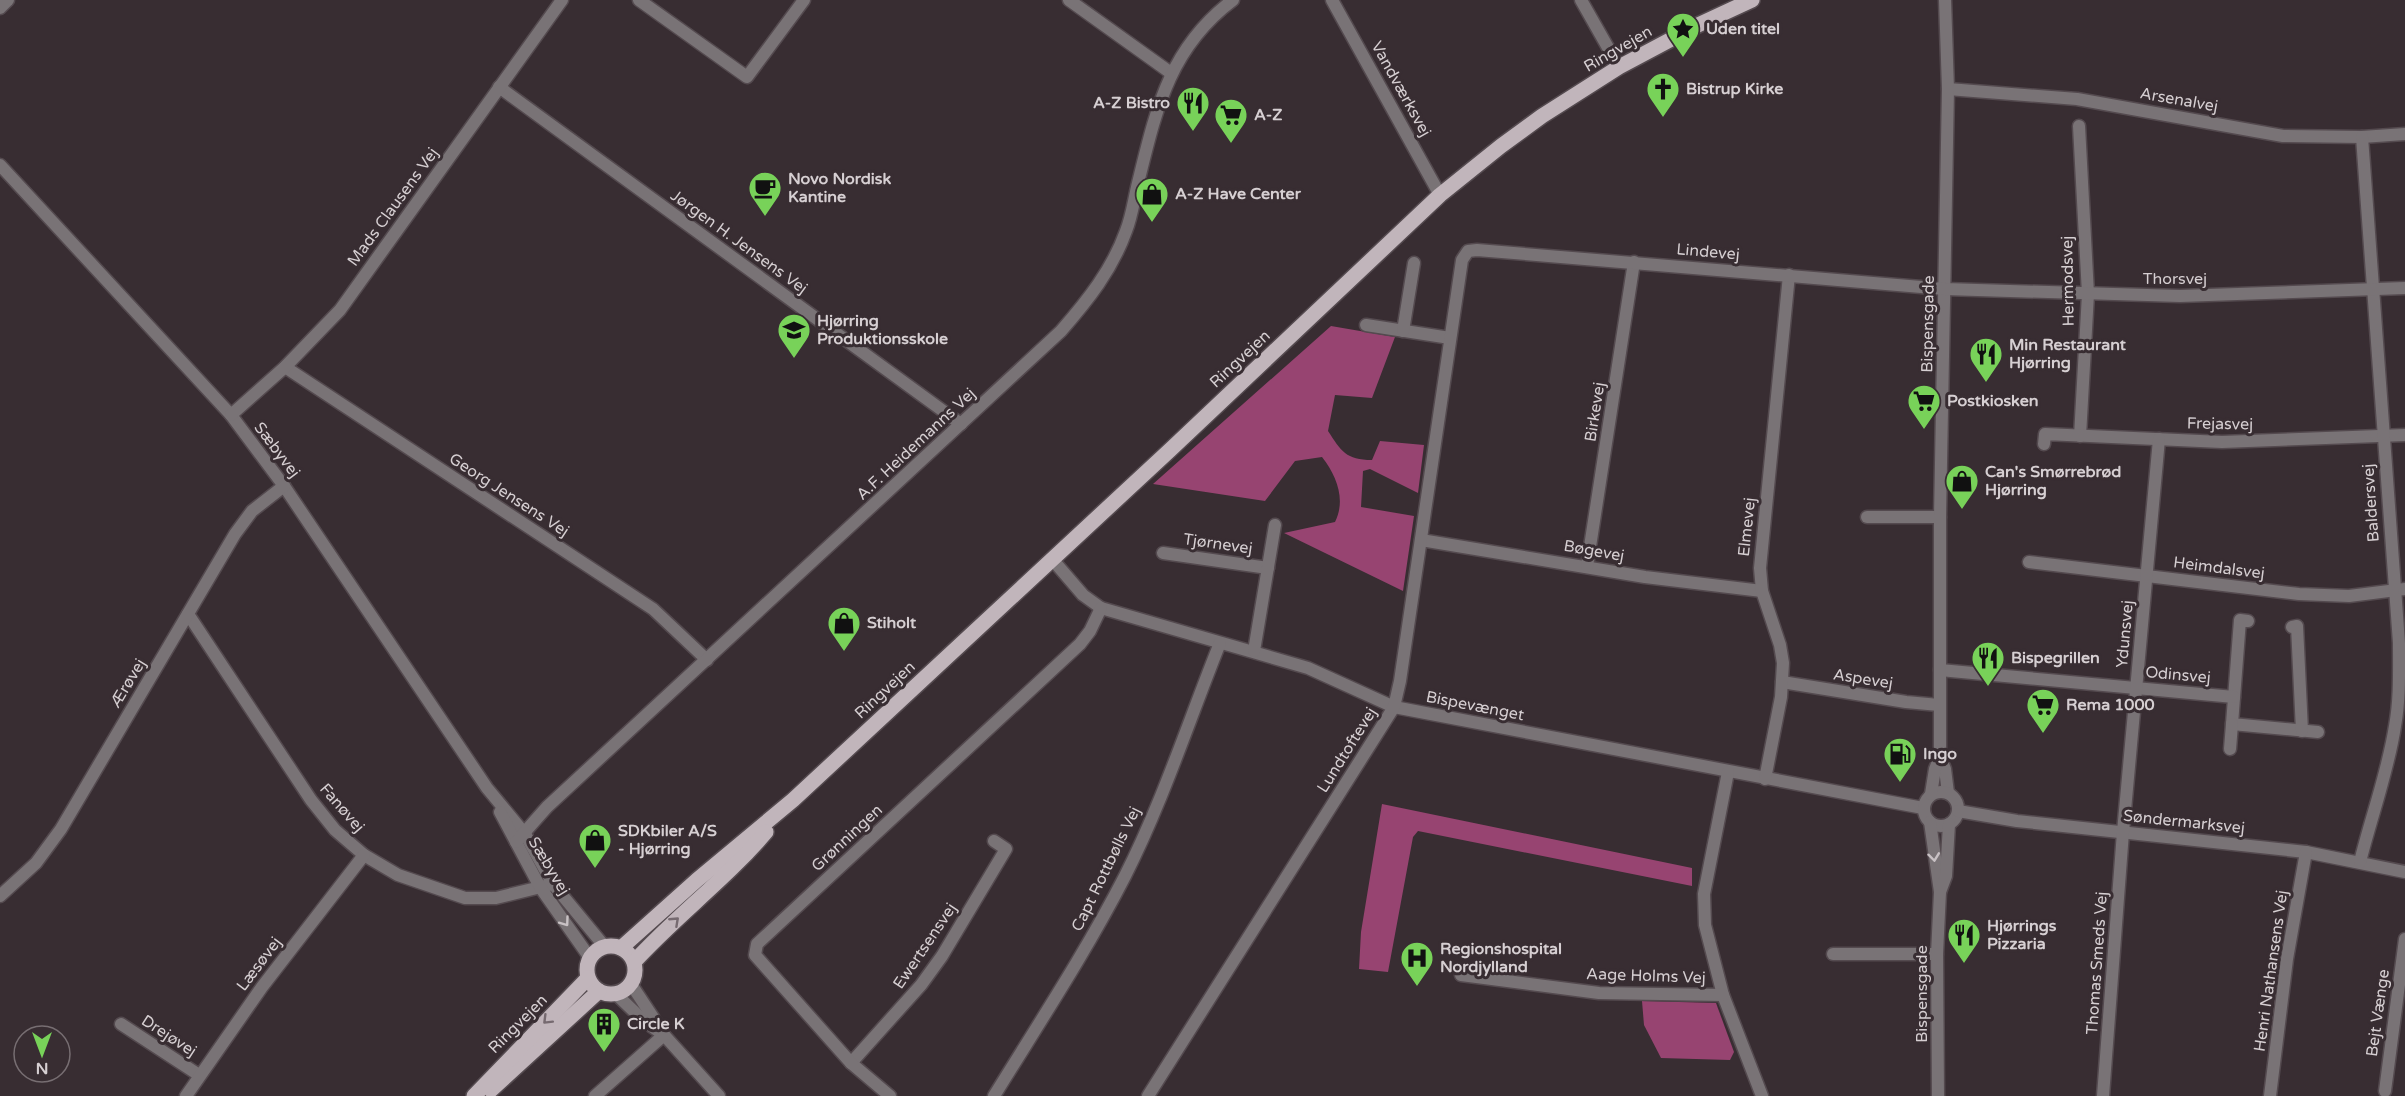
<svg xmlns="http://www.w3.org/2000/svg" width="2405" height="1096" font-family="'Varela Round',sans-serif">
<rect width="100%" height="100%" fill="#382d32"/>
<!-- forest -->
<g fill="#974471">
<path d="M1331,326l64,11 -23,61 -37,-3 -7,36c13,20 18,29 44,29l8,-19 44,4 -6,48 -48,-24 -7,2 -2,36 53,9 -11,75 -119,-58 51,-11c11,-22 2,-46 -13,-65l-27,4 -30,40 -112,-17z"/>
<path d="M1382,804l310,64v18l-274,-55 -5,6 -25,135 -29,-3 2,-37z"/>
<path d="M1642,1001l74,2 18,49 -4,8 -69,-2 -17,-33z"/>
</g>
<g fill="none" stroke-linecap="round" stroke-linejoin="round">
<defs>
<g id="minor">
<path d="M639,0l108,77 57,-77"/>
<path d="M1069,0l102,73"/>
<path d="M1332,0l108,195"/>
<path d="M1581,0l38,67"/>
<path d="M0,8l8,-8"/>
<path d="M499,87l462,337"/>
<path d="M1948,89l129,10 206,37 79,1 43,-3"/>
<path d="M2079,126l9,168 -8,142"/>
<path d="M0,165l231,250 53,71 203,302 38,46 28,50 52,63"/>
<path d="M1366,325l84,13"/>
<path d="M1403,331l11,-68"/>
<path d="M285,367l368,242 54,51"/>
<path d="M231,415l54,-48 55,-57 222,-310"/>
<path d="M2044,444l1,-10 177,8 183,-7"/>
<path d="M1867,517h73"/>
<path d="M1421,540l224,37 117,14"/>
<path d="M1163,553l105,15"/>
<path d="M1052,559l31,36 18,13 207,60 86,39 529,101"/>
<path d="M2029,562l270,32 50,2 56,-7"/>
<path d="M1587,566l47,-304"/>
<path d="M188,614l123,186 24,30 29,25 34,20 67,23h31l57,-14"/>
<path d="M2248,621l-8,-1 -8,104 86,8"/>
<path d="M2292,627l5,-1 5,105"/>
<path d="M1254,651l21,-126"/>
<path d="M1940,670l294,27"/>
<path d="M1782,682l124,20 33,3"/>
<path d="M2230,749l2,-25"/>
<path d="M1940,757l5,12 3,24"/>
<path d="M1728,772l-24,122 1,31 18,70 39,101"/>
<path d="M1765,779l16,-82 2,-34 -3,-18 -18,-54 -2,-23 29,-293"/>
<circle cx="1941" cy="809" r="17"/>
<path d="M1931,794l4,-25 5,-12v-240l8,-428 -3,-89"/>
<path d="M1958,811l59,10 289,31 99,20"/>
<path d="M500,812l40,75 50,71"/>
<path d="M1930,822l10,70"/>
<path d="M516,842l31,-35 514,-476c27,-31 51,-61 65,-100 6,-15 8,-32 12,-48 18,-73 31,-135 95,-183"/>
<path d="M2360,862c11,-45 28,-90 35,-136 5,-27 4,-55 4,-83l-37,-506"/>
<path d="M0,896l36,-33 25,-34 174,-295 17,-23 32,-25"/>
<path d="M1833,954h104"/>
<path d="M1461,975l138,18 124,2"/>
<path d="M631,984l31,47"/>
<path d="M616,994l28,27 20,14 55,61"/>
<path d="M121,1024l78,51"/>
<path d="M851,1063l70,-78 21,-29 64,-107 -12,-8"/>
<path d="M2385,1091l20,-152"/>
<path d="M186,1096l76,-109 102,-132"/>
<path d="M595,1096l69,-61"/>
<path d="M890,1096l-39,-33 -96,-108 2,-11 323,-300 10,-13 11,-23"/>
<path d="M994,1096c45,-73 92,-144 131,-220 38,-75 64,-156 95,-233"/>
<path d="M1148,1096l246,-389 6,-26 62,-421 6,-9 9,-1 468,39 235,7 225,-8"/>
<path d="M1938,1096l-1,-142 3,-62 6,-16 3,-52"/>
<path d="M2103,1096l20,-264 36,-393"/>
<path d="M2270,1096l17,-137 19,-107"/>
</g>
<g id="major">
<circle cx="611" cy="970" r="24"/>
<path d="M621,948l76,-68 96,-80 377,-350 270,-255 61,-49 41,-30 77,-49 79,-42 54,-25"/>
<path d="M634,962c42,-46 92,-83 132,-130"/>
<path d="M491,1090l108,-99"/>
<path d="M474,1096l114,-118"/>
</g>
</defs>
<!-- minor casing -->
<use href="#minor" stroke="#544a4f" stroke-width="15"/>
<!-- major casing -->
<use href="#major" stroke="#544a4f" stroke-width="18"/>
<!-- minor -->
<use href="#minor" stroke="#797376" stroke-width="12"/>
<!-- major -->
<use href="#major" stroke="#c1b5bb" stroke-width="15"/>
</g>
<!-- one-way arrows -->
<defs><path id="oneway-chevron" d="M-2-3.5L2.5 0L-2 3.5" fill="none" stroke-width="1.6" stroke-linecap="round" stroke-linejoin="round" transform="scale(1.5)"/></defs>
<g stroke="#c8c1c4">
<use href="#oneway-chevron" transform="translate(1934 857) rotate(83)"/>
<use href="#oneway-chevron" transform="translate(565 922) rotate(54)"/>
</g>
<g stroke="#766a70">
<use href="#oneway-chevron" transform="translate(675 921) rotate(-43)"/>
<use href="#oneway-chevron" transform="translate(547 1020) rotate(135)"/>
</g>
<!-- icons -->
<defs>
<symbol id="sight-pin" viewBox="-11 -11 22 30"><path d="M0 17L-7.5 6A9.5 9.5 0 1 1 7.5 6Z" fill="#78d259" stroke="#382d32"/><path d="M0-6L1.8-2.2L6-1.7L2.9 1.2L3.7 5.4L0 3.3L-3.7 5.4L-2.9 1.2L-6-1.7L-1.8-2.2Z" fill="#111"/></symbol>
<symbol id="church-pin" viewBox="-11 -11 22 30"><path d="M0 17L-7.5 6A9.5 9.5 0 1 1 7.5 6Z" fill="#78d259" stroke="#382d32"/><path d="M-1.2-6h2.4v3.5h3.3v2.4h-3.3V6h-2.4V-.1h-3.3v-2.4h3.3Z" fill="#111"/></symbol>
<symbol id="restaurant-pin" viewBox="-11 -11 22 30"><path d="M0 17L-7.5 6A9.5 9.5 0 1 1 7.5 6Z" fill="#78d259" stroke="#382d32"/><path d="M-5-6h1v4h1v-4h1v4h1v-4h1v5L-1.5 .5V6h-2V.5L-5-1ZM5-6V6H3V1.5H1.5Q1.5-4 5-6Z" fill="#111"/></symbol>
<symbol id="supermarket-pin" viewBox="-11 -11 22 30"><path d="M0 17L-7.5 6A9.5 9.5 0 1 1 7.5 6Z" fill="#78d259" stroke="#382d32"/><path d="M-6-5.5h2.5l.6 2H6L4.5 2H-2.5L-4.4-4H-6ZM-1.5 3.2a1.3 1.3 0 1 0 .1 0ZM3 3.2a1.3 1.3 0 1 0 .1 0Z" fill="#111"/></symbol>
<symbol id="cafe-pin" viewBox="-11 -11 22 30"><path d="M0 17L-7.5 6A9.5 9.5 0 1 1 7.5 6Z" fill="#78d259" stroke="#382d32"/><path d="M-5.5-4.5H6V0H3Q3 3.5 0 3.5H-2.5Q-5.5 3.5-5.5 0ZM3-3.2v2h1.7v-2ZM-6 4.5H4V6H-6Z" fill="#111"/></symbol>
<symbol id="shop-pin" viewBox="-11 -11 22 30"><path d="M0 17L-7.5 6A9.5 9.5 0 1 1 7.5 6Z" fill="#78d259" stroke="#382d32"/><path d="M-5-2.5h2.3a2.7 3.5 0 0 1 5.4 0H5L5.5 6h-11ZM-1.5-2.5h3a1.5 2.3 0 0 0-3 0Z" fill="#111"/></symbol>
<symbol id="school-pin" viewBox="-11 -11 22 30"><path d="M0 17L-7.5 6A9.5 9.5 0 1 1 7.5 6Z" fill="#78d259" stroke="#382d32"/><path d="M0-5L7-2L0 1L-7-2ZM-4 1L0 2.5L4 1V4Q0 6-4 4Z" fill="#111"/></symbol>
<symbol id="fuel-pin" viewBox="-11 -11 22 30"><path d="M0 17L-7.5 6A9.5 9.5 0 1 1 7.5 6Z" fill="#78d259" stroke="#382d32"/><path d="M-5.5-6h7V0h2V4h1.3V-2.5L3-4.5l.8-.8L6-3V5H2.5V1h-1V6h-7ZM-4.2-4.7v3.2H.2V-4.7Z" fill="#111"/></symbol>
<symbol id="hospital-pin" viewBox="-11 -11 22 30"><path d="M0 17L-7.5 6A9.5 9.5 0 1 1 7.5 6Z" fill="#78d259" stroke="#382d32"/><path d="M-5-5h3v3.5h4V-5h3V5h-3V1.5h-4V5h-3Z" fill="#111"/></symbol>
<symbol id="building-pin" viewBox="-11 -11 22 30"><path d="M0 17L-7.5 6A9.5 9.5 0 1 1 7.5 6Z" fill="#78d259" stroke="#382d32"/><path d="M-4-6H4V6H1V3H-1V6H-4ZM-2.5-4.3h1.7v1.8h-1.7ZM.8-4.3h1.7v1.8H.8ZM-2.5-1h1.7V.8h-1.7ZM.8-1h1.7V.8H.8Z" fill="#111"/></symbol>
</defs>
<g fill-rule="evenodd">
<use href="#sight-pin" x="1664" y="10" width="38" height="52"/>
<use href="#church-pin" x="1644" y="70" width="38" height="52"/>
<use href="#restaurant-pin" x="1174" y="84" width="38" height="52"/>
<use href="#supermarket-pin" x="1212" y="96" width="38" height="52"/>
<use href="#cafe-pin" x="746" y="169" width="38" height="52"/>
<use href="#shop-pin" x="1133" y="175" width="38" height="52"/>
<use href="#school-pin" x="775" y="311" width="38" height="52"/>
<use href="#restaurant-pin" x="1967" y="335" width="38" height="52"/>
<use href="#supermarket-pin" x="1905" y="382" width="38" height="52"/>
<use href="#shop-pin" x="1943" y="462" width="38" height="52"/>
<use href="#shop-pin" x="825" y="604" width="38" height="52"/>
<use href="#restaurant-pin" x="1969" y="639" width="38" height="52"/>
<use href="#supermarket-pin" x="2024" y="686" width="38" height="52"/>
<use href="#fuel-pin" x="1881" y="735" width="38" height="52"/>
<use href="#shop-pin" x="576" y="821" width="38" height="52"/>
<use href="#restaurant-pin" x="1945" y="916" width="38" height="52"/>
<use href="#hospital-pin" x="1398" y="939" width="38" height="52"/>
<use href="#building-pin" x="585" y="1005" width="38" height="52"/>
</g>
<g text-anchor="middle" dominant-baseline="central" stroke-width="6" stroke-linejoin="round" paint-order="stroke">
<!-- poi labels -->
<g font-size="16" font-weight="bold" fill="#d6cfd2" stroke="#382d32" text-anchor="start">
<text x="1706" y="29">Uden titel</text>
<text x="1686" y="89">Bistrup Kirke</text>
<text x="1170" y="103" text-anchor="end">A-Z Bistro</text>
<text x="1254" y="115">A-Z</text>
<text x="788" y="179">Novo Nordisk<tspan x="788" dy="18">Kantine</tspan></text>
<text x="1175" y="194">A-Z Have Center</text>
<text x="817" y="321">Hjørring<tspan x="817" dy="18">Produktionsskole</tspan></text>
<text x="2009" y="345">Min Restaurant<tspan x="2009" dy="18">Hjørring</tspan></text>
<text x="1947" y="401">Postkiosken</text>
<text x="1985" y="472">Can's Smørrebrød<tspan x="1985" dy="18">Hjørring</tspan></text>
<text x="867" y="623">Stiholt</text>
<text x="2011" y="658">Bispegrillen</text>
<text x="2066" y="705">Rema 1000</text>
<text x="1923" y="754">Ingo</text>
<text x="618" y="831">SDKbiler A/S<tspan x="618" dy="18">- Hjørring</tspan></text>
<text x="1987" y="926">Hjørrings<tspan x="1987" dy="18">Pizzaria</tspan></text>
<text x="1440" y="949">Regionshospital<tspan x="1440" dy="18">Nordjylland</tspan></text>
<text x="627" y="1024">Circle K</text>
</g>
<!-- street labels -->
<g font-size="16" fill="#d6cfd2" stroke="#382d32">
<text transform="translate(1618 49) rotate(-30)">Ringvejen</text>
<text transform="translate(1401 89) rotate(61)">Vandværksvej</text>
<text transform="translate(2179 100) rotate(10)">Arsenalvej</text>
<text transform="translate(393 207) rotate(-54)">Mads Clausens Vej</text>
<text transform="translate(739 242) rotate(36)">Jørgen H. Jensens Vej</text>
<text transform="translate(1708 252) rotate(5)">Lindevej</text>
<text x="2175" y="279">Thorsvej</text>
<text transform="translate(2068 281) rotate(-91)">Hermodsvej</text>
<text transform="translate(1928 324) rotate(-89)">Bispensgade</text>
<text transform="translate(1240 359) rotate(-43)">Ringvejen</text>
<text transform="translate(1595 412) rotate(-81)">Birkevej</text>
<text transform="translate(2220 424) rotate(1)">Frejasvej</text>
<text transform="translate(916 444) rotate(-43)">A.F. Heidemanns Vej</text>
<text transform="translate(277 450) rotate(53)">Sæbyvej</text>
<text transform="translate(509 495) rotate(33)">Georg Jensens Vej</text>
<text transform="translate(2371 503) rotate(-94)">Baldersvej</text>
<text transform="translate(1747 527) rotate(-84)">Elmevej</text>
<text transform="translate(1218 544) rotate(8)">Tjørnevej</text>
<text transform="translate(1594 551) rotate(10)">Bøgevej</text>
<text transform="translate(2219 568) rotate(7)">Heimdalsvej</text>
<text transform="translate(2125 634) rotate(-85)">Ydunsvej</text>
<text transform="translate(2178 675) rotate(5)">Odinsvej</text>
<text transform="translate(1863 679) rotate(9)">Aspevej</text>
<text transform="translate(128 683) rotate(-59)">Ærøvej</text>
<text transform="translate(885 690) rotate(-43)">Ringvejen</text>
<text transform="translate(1475 706) rotate(11)">Bispevænget</text>
<text transform="translate(1347 750) rotate(-58)">Lundtoftevej</text>
<text transform="translate(342 808) rotate(49)">Fanøvej</text>
<text transform="translate(2184 822) rotate(6)">Søndermarksvej</text>
<text transform="translate(847 838) rotate(-43)">Grønningen</text>
<text transform="translate(549 866) rotate(59)">Sæbyvej</text>
<text transform="translate(1106 869) rotate(-64)">Capt Rottbølls Vej</text>
<text transform="translate(925 946) rotate(-56)">Ewertsensvej</text>
<text transform="translate(2097 963) rotate(-86)">Thomas Smeds Vej</text>
<text transform="translate(259 964) rotate(-53)">Læsøvej</text>
<text transform="translate(2271 971) rotate(-82)">Henri Nathansens Vej</text>
<text transform="translate(1646 976) rotate(2)">Aage Holms Vej</text>
<text transform="translate(1922 994) rotate(-90)">Bispensgade</text>
<text transform="translate(2378 1013) rotate(-82)">Bejt Vænge</text>
<text transform="translate(518 1024) rotate(-45)">Ringvejen</text>
<text transform="translate(169 1036) rotate(33)">Drejøvej</text>
</g>
</g>
<!-- north arrow -->
<g transform="translate(42 1054) rotate(180)"><circle r="28" fill="#382d32" stroke="#776e72" stroke-width="1.5"/>
<path d="M0-4.5L10 22L0 15L-10 22Z" fill="#78d259"/>
<text y="-9" font-size="16" font-weight="bold" text-anchor="middle" fill="#d6cfd2">N</text>
</g>
</svg>
